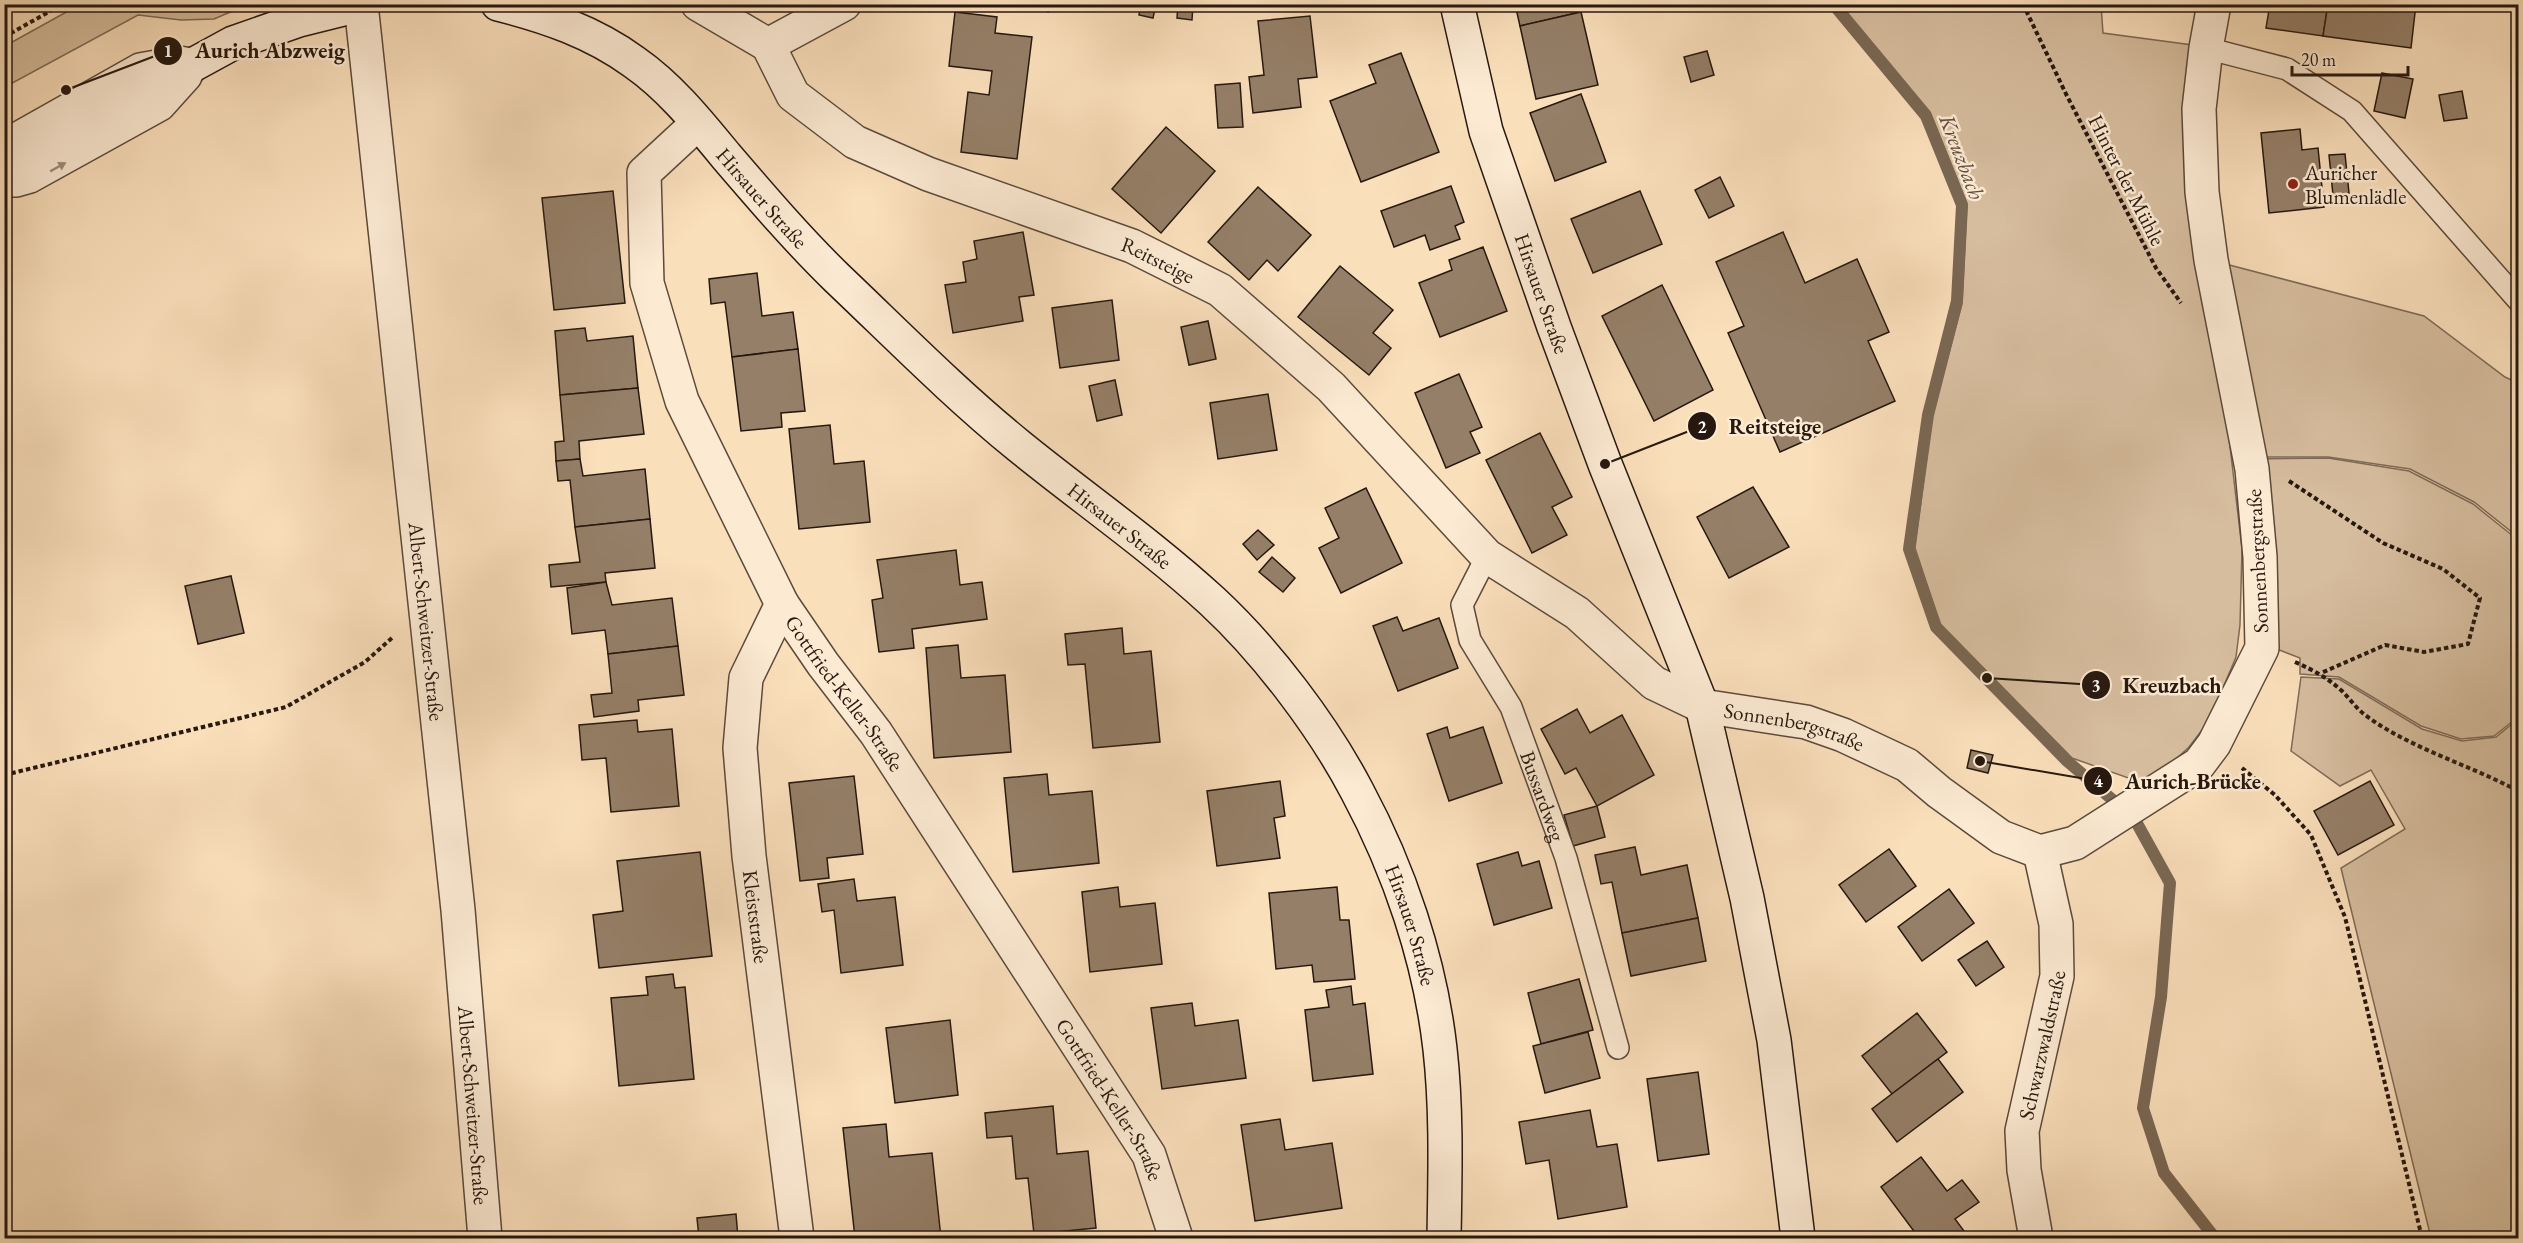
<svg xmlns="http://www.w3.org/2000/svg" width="2523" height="1243" font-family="'EB Garamond',serif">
<rect width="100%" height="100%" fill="#fadfbb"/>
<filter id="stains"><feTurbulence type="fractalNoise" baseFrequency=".00333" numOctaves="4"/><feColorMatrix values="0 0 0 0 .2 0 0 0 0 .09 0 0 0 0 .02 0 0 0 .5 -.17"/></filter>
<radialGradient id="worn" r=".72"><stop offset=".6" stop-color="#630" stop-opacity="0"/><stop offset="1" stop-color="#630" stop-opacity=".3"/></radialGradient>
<!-- green -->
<g fill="#d6bd9e" stroke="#7e6a56" stroke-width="1.5">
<path d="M79,5v-1l168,1 -33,14 -33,1 -43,-5 -133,72v-41z"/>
<path d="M1841,5h260l2,28 97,13 19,306 23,197 -2,76 -4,32 -27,64 -20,26 -41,38 -76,-27 -132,-134 -25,-76 17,-131 30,-113 5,-100 -37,-92z"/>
<path d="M2214,261l210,55 81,61 13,6v154l-44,-35 -64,-33 -82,-12h-76z"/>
<path d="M2328,458l81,13 64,33 45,36v177l-24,19 -33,3 -40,-13 -82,-49 -39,-3v-16l-31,-12 -16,-187z"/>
<path d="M2301,677l38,2 83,50 40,12 34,-4 22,-18v519h-87l-90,-370 64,-39 -34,-59 -31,16 -49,-35z"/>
</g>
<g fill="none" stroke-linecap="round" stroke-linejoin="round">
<!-- stream -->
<path stroke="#7a6753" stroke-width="12" d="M1833,4l93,112 36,89 -5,96 -29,114 -19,134 27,78 131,134 67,57 36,65 -9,114 -18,111 21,65 51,65"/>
</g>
<!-- building -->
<g fill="#957f68" stroke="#27180f" stroke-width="1.5">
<path d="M1031,4h20l-3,8z"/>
<path d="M1141,4h15l-3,14 -14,-3z"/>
<path d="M1178,4h15l-1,16 -15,-2z"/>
<path d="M1515,4h64l2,8 -61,14z"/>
<path d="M2270,4h58l-5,32 -57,-8z"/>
<path d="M2328,4h88l-5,44 -88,-12z"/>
<path d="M955,12l42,5 -2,16 37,4 -15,122 -56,-7 7,-60 21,3 3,-24 -43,-5z"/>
<path d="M1581,12l17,73 -62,14 -16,-73z"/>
<path d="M1310,16l7,61 -19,2 3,28 -48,6 -4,-36 15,-2 -6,-54z"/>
<path d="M1707,51l7,24 -23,7 -7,-25z"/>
<path d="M1401,53l38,99 -78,30 -31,-81 46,-18 -7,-18z"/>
<path d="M2382,73l31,6 -8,39 -31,-7z"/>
<path d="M1240,83l3,44 -25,1 -3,-43z"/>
<path d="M2462,91l5,27 -23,3 -5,-26z"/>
<path d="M1581,94l25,68 -51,19 -25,-68z"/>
<path d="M1166,127l49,44 -54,62 -49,-44z"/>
<path d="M2300,129l2,21 16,-2 6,59 -55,6 -8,-80z"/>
<path d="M2345,154l4,39 -16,2 -4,-40z"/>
<path d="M1720,177l14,29 -25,12 -14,-28z"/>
<path d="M1451,186l13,36 -9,4 5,13 -30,11 -5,-15 -31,12 -13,-36z"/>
<path d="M1258,187l53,48 -33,36 -11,-11 -18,20 -41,-38z"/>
<path d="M613,191l12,112 -71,7 -12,-112z"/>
<path d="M1640,191l22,53 -69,29 -22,-54z"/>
<path d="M1023,232l11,63 -15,2 4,24 -70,12 -8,-48 21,-3 -3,-20 14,-3 -3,-18z"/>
<path d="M1783,232l22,51 52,-24 32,73 -21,9 27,60 -115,51 -52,-119 16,-7 -28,-64z"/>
<path d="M1483,247l24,64 -67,26 -21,-54 33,-13 -3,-10z"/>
<path d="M1340,266l53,44 -20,23 18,15 -22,27 -71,-58z"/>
<path d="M757,273l5,43 31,-4 5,37 -66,8 -7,-55 -14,2 -2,-25z"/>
<path d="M1662,285l51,105 -59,31 -52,-105z"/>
<path d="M1112,300l7,60 -59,8 -8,-60z"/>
<path d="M1208,321l8,38 -27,6 -8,-38z"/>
<path d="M585,328l2,13 46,-5 5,52 -78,7 -5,-64z"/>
<path d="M798,349l7,62 -24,2 1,14 -41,4 -9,-74z"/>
<path d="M1459,374l23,53 -12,5 10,21 -34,15 -31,-75z"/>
<path d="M1115,380l7,35 -25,6 -8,-35z"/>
<path d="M638,388l6,46 -65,7 1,18 -24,2 -1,-19 9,-1 -4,-46z"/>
<path d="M1268,394l9,56 -59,9 -8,-56z"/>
<path d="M830,425l4,39 30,-3 6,61 -71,7 -10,-100z"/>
<path d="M1540,433l32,64 -20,10 15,28 -35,18 -46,-93z"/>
<path d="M580,459l3,17 62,-7 5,50 -75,8 -5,-47 -12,1 -2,-20z"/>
<path d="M1753,487l36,60 -60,31 -32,-61z"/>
<path d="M1366,488l36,75 -61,30 -22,-45 20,-10 -14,-30z"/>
<path d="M650,519l5,49 -50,5 1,9 -55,5 -2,-22 31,-3 -5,-35z"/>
<path d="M1258,530l16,15 -17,15 -14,-16z"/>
<path d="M956,550l4,35 22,-3 5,37 -75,10 2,19 -35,4 -7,-52 11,-2 -6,-38z"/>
<path d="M1272,557l23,21 -12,14 -24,-20z"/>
<path d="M231,576l13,57 -46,11 -13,-58z"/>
<path d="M606,582l6,23 60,-7 6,48 -70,8 -3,-24 -33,4 -5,-46z"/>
<path d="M1397,617l6,14 36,-13 19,50 -60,23 -25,-65z"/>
<path d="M1122,628l2,26 27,-3 9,91 -67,6 -8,-84 -17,1 -3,-31z"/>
<path d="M958,645l3,33 44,-3 6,77 -77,6 -8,-110z"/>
<path d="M678,646l6,49 -46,5 1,11 -45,6 -3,-22 21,-2 -4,-39z"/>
<path d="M1577,709l13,24 32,-18 32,60 -57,31 -21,-38 -11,6 -24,-45z"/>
<path d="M637,720l1,12 34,-3 7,77 -68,6 -5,-54 -24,2 -3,-35z"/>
<path d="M1447,727l3,11 33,-11 19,56 -53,18 -22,-67z"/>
<path d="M1971,750l22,5 -5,18 -21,-5z"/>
<path d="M1047,774l2,21 43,-4 7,72 -86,9 -9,-94z"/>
<path d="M854,776l9,78 -36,4 2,20 -29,3 -11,-98z"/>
<path d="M1280,781l5,35 -11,2 6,40 -63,8 -10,-75z"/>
<path d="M2370,781l24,44 -56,30 -24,-44z"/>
<path d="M1597,806l8,31 -32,9 -9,-31z"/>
<path d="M1635,847l6,28 46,-10 11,53 -76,15 -10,-51 -11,2 -6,-29z"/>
<path d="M1889,849l27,37 -50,36 -27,-37z"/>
<path d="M700,852l12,104 -113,12 -6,-53 30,-4 -6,-50z"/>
<path d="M1518,852l4,14 17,-5 13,47 -58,17 -17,-61z"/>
<path d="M854,879l3,22 38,-4 8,68 -62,8 -7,-63 -12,2 -4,-28z"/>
<path d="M1118,887l2,20 35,-4 7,61 -72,8 -8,-80z"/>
<path d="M1337,887l3,33h9l6,59 -41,3 -2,-17 -36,4 -7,-76z"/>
<path d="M1949,889l25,34 -52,38 -24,-34z"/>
<path d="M1698,918l8,43 -75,15 -9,-43z"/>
<path d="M1987,941l17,26 -28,19 -18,-26z"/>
<path d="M673,974l2,14 10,-1 9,92 -75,7 -8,-88 37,-3 -2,-18z"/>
<path d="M1579,979l14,51 -52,14 -13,-51z"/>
<path d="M1351,986l2,19 12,-2 8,71 -60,7 -8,-71 24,-3 -3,-17z"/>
<path d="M1192,1003l3,23 43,-6 8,58 -84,11 -11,-81z"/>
<path d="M1917,1013l30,39 -55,42 -30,-38z"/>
<path d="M950,1020l8,75 -63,8 -9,-75z"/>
<path d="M1588,1032l12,46 -55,15 -12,-47z"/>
<path d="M1938,1059l25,33 -66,50 -25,-33z"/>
<path d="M1698,1072l11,82 -51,7 -11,-82z"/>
<path d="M1053,1106l4,48 31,-3 8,77 -62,6 -6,-56 -12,1 -4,-43 -25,2 -2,-25z"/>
<path d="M1590,1110l7,37 20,-3 10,63 -69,12 -9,-59 -23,4 -7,-42z"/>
<path d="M1280,1119l5,31 47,-7 10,65 -87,13 -14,-96z"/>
<path d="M886,1124l3,33 43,-4 9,85h-86l-12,-110z"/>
<path d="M1921,1157l26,34 15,-11 17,22 -24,17 9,12 -11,7h-34l-38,-51z"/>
<path d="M736,1214l2,24h-39l-2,-20z"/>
</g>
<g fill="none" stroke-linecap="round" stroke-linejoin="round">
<defs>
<g id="service">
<path d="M2206,48l81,21 65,42 166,189"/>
<path d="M4,140l135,-76 39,-7 21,3 -9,19 -27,30 -132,73 -14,4h-13"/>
<path id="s1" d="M1487,556l-25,49 8,35 41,67 55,151 52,190"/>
</g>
<g id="minor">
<path d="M698,4l70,41"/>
<path id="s2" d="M768,45l25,50 62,47 73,32 204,72 88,44 111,97 156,169 90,57 77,70 48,23 104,16 37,13 64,30 32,27 62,45 39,15 35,-9 124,-79 15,-20 48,-96 -2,-91 -8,-88 -41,-209 -9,-68 -3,-83 7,-61 8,-44"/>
<path d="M768,45l76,-41"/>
<path id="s3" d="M698,123l-54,50 3,110 35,118 100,203 41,60 53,69 273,422 27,83"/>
<path id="s4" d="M782,604l-36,74 -6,70 9,108 48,382"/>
<path id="s5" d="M2036,1238l-12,-68 -2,-39 35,-155 -1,-52 -16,-72"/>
</g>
<g id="tertiary">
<path id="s6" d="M361,4l97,906 27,328"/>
</g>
<g id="secondary">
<path id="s7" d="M498,4c48,12 95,28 136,58 36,25 64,60 92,94 36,42 72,84 111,122 60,57 118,116 182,168 64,52 132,99 193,155 54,50 111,125 145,190 42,78 73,169 83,258 7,62 5,127 4,189"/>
<path id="s8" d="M1457,4l29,127 68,196 51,137 97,242 45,192 27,142 24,198"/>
<path d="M4,168l229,-125 66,-23 64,-16"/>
</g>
</defs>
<!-- service casing -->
<use href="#service" stroke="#5c4a3a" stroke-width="24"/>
<!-- minor casing -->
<use href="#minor" stroke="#5c4a3a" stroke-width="36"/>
<!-- tertiary casing -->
<use href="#tertiary" stroke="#5c4a3a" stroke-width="36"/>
<!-- secondary casing -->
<use href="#secondary" stroke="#27180f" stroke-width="36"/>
<!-- path -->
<g stroke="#27180f" stroke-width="4" stroke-dasharray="4.5 3" stroke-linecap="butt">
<path d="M2023,4l43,90 90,174 25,35"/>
<path d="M4,37l59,-33"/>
<path d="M2289,481l94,62 60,26 37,29 -12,46 -44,8 -39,-7 -64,28"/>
<path d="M2295,662c18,8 33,16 47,29 8,8 14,17 23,24 46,34 103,49 153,76"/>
<path d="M2242,768l33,27 36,40 34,82 77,321"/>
<path d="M4,775l282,-68 79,-45 27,-24"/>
</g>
<!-- service -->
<use href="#service" stroke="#fcead3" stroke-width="21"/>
<!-- minor -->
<use href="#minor" stroke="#fcead3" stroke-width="33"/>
<!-- tertiary -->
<use href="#tertiary" stroke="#fcead3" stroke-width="33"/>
<!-- secondary -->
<use href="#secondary" stroke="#fcead3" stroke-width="33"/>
</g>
<!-- one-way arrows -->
<defs><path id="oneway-solid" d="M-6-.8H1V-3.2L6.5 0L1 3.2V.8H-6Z" transform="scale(1.5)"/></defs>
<use fill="#9c8c7b" href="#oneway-solid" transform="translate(58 167) rotate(-29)"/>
<!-- markers -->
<circle fill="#8f2418" stroke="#fcead3" stroke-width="2" cx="2293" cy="184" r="6"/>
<g text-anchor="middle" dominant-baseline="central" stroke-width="5" stroke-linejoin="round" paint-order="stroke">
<!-- poi labels -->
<g font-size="21" fill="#27180f" stroke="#fcead3" text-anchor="start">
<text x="2305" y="172">Auricher<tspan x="2305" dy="24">Blumenlädle</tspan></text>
</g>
<!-- street labels -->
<g font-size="21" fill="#27180f" stroke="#fcead3">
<text transform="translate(2127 180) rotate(63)">Hinter der Mühle</text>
<text stroke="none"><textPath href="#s7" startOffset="336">Hirsauer Straße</textPath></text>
<text stroke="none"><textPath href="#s2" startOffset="459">Reitsteige</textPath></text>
<text stroke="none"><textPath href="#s8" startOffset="302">Hirsauer Straße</textPath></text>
<text stroke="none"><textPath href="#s7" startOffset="822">Hirsauer Straße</textPath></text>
<text transform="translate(2257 561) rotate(-93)">Sonnenbergstraße</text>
<text stroke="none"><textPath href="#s6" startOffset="621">Albert-Schweitzer-Straße</textPath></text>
<text stroke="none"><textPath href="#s3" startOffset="642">Gottfried-Keller-Straße</textPath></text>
<text stroke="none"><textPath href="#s2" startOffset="1264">Sonnenbergstraße</textPath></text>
<text stroke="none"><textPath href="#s1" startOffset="264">Bussardweg</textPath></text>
<text stroke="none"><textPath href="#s4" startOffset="322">Kleiststraße</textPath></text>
<text stroke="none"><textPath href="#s7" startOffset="1326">Hirsauer Straße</textPath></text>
<text stroke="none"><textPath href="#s5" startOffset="196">Schwarzwaldstraße</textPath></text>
<text stroke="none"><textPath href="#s3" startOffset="1128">Gottfried-Keller-Straße</textPath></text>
<text stroke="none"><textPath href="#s6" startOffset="1107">Albert-Schweitzer-Straße</textPath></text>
</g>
<!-- water labels -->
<g font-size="22" font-style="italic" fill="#5f4c3d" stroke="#fcead3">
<text transform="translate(1962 157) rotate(69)">Kreuzbach</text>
</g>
</g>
<!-- callouts -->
<path fill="none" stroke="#27180f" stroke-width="2" d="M66 90L168 51M1605 464L1702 426M1987 678L2096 685M1980 761L2098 781"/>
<g fill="#27180f" stroke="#fcead3" stroke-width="2">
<circle cx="66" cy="90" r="6"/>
<circle cx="1605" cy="464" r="6"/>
<circle cx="1987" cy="678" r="6"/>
<circle cx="1980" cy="761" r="6"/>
<circle cx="168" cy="51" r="15"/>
<circle cx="1702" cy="426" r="15"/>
<circle cx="2096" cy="685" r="15"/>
<circle cx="2098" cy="781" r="15"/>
</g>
<g font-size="18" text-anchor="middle" font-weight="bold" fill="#fff">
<text x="168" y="57">1</text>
<text x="1702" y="433">2</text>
<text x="2096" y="692">3</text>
<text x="2098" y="787">4</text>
</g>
<g font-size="22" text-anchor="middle" font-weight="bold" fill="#27180f" stroke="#fcead3" stroke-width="5" stroke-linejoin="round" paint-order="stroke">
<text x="270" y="58">Aurich Abzweig</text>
<text x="1775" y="434">Reitsteige</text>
<text x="2172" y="693">Kreuzbach</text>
<text x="2193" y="789">Aurich-Brücke</text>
</g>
<!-- margin -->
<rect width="2523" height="1243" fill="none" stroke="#fadfbb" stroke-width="24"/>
<rect x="6" y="6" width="2511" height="1231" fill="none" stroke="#27180f" stroke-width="3"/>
<rect x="12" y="12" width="2499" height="1219" fill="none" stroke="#27180f" stroke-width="1.5"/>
<!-- scale -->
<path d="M2292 66v9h116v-9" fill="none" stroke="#27180f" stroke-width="3"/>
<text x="2301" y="66" font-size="18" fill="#27180f" stroke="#fcead3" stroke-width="4.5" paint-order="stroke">20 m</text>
<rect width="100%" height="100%" filter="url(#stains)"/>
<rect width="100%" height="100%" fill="url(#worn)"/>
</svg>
